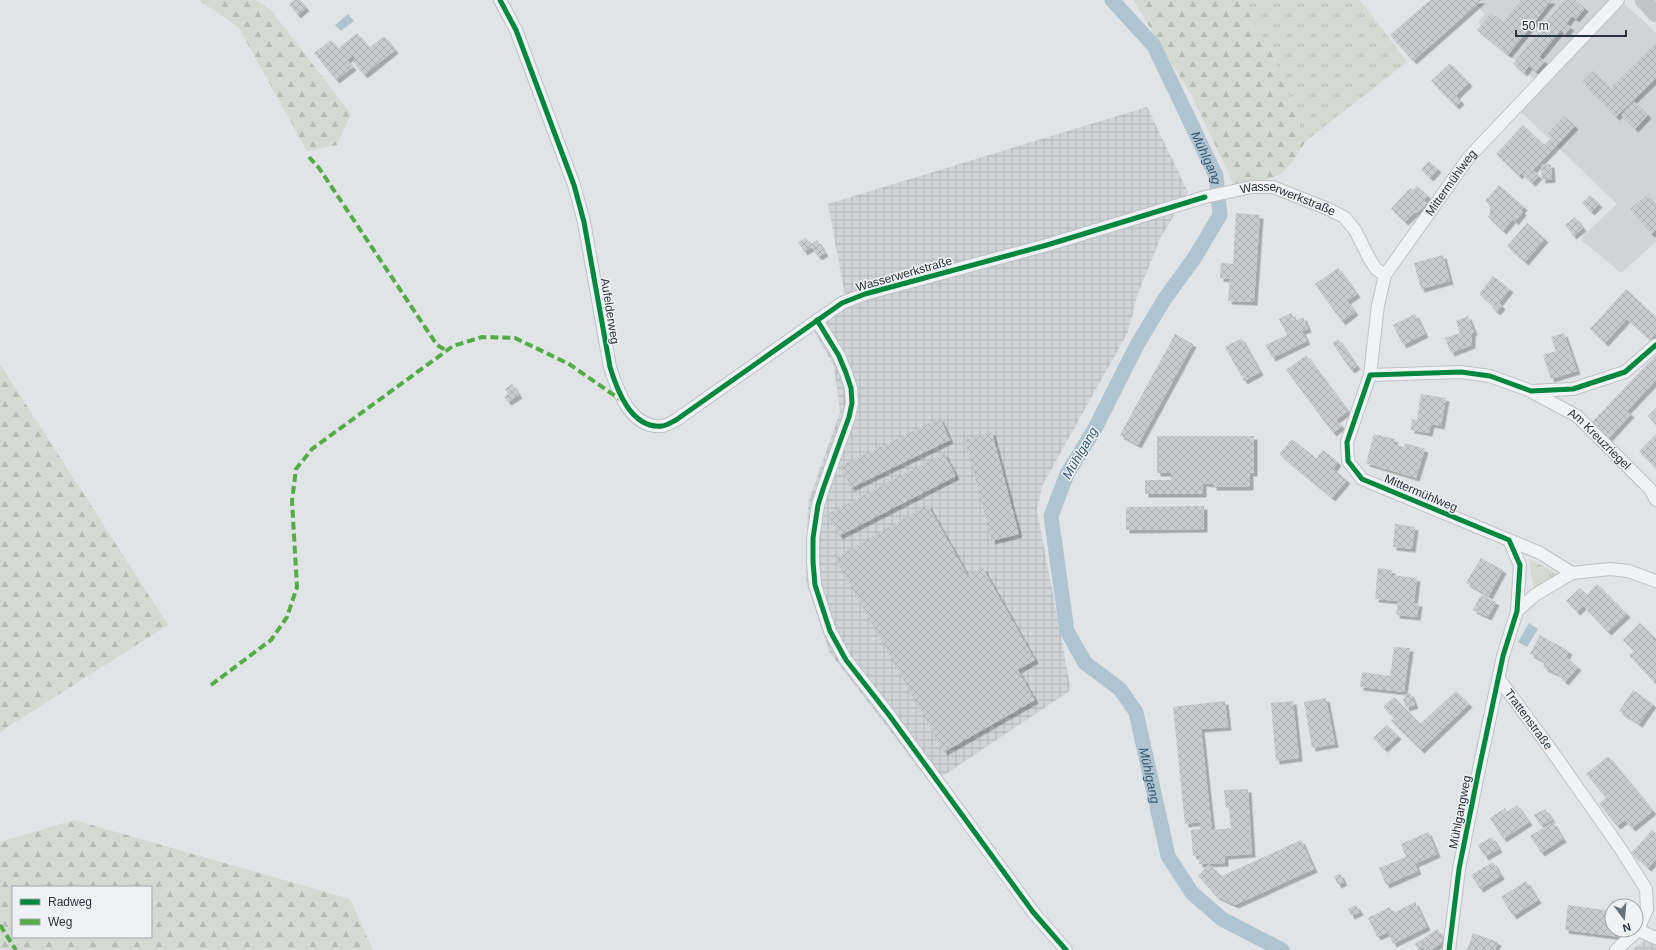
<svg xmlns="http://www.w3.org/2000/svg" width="1656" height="950" font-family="Arial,sans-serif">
<defs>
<pattern id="industrial-grid" width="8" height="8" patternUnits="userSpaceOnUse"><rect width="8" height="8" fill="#cfd4d9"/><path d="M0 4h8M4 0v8" fill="none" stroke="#b2b6bb"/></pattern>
<pattern id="grass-tufts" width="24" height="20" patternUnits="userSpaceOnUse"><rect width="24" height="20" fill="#d3dad1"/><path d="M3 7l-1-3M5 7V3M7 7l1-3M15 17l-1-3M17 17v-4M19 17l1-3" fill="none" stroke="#b5bcb4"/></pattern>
<pattern id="forest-firs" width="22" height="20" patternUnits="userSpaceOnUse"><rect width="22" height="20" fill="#d3dad1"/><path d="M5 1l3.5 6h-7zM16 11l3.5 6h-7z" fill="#b5bcb4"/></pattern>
<pattern id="building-cross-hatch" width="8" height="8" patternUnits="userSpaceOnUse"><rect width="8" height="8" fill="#c9ccce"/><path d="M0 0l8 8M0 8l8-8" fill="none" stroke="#adb0b2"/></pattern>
<filter id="shadow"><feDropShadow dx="3.5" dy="3.5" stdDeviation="0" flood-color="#0004"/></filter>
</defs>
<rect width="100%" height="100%" fill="#e1e4e6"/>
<!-- built -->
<path fill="#cfd4d9" d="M1481,0h140l35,33v209l-35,31 -41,-34 37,-35 -97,-93 23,-23 -34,-33 -28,-23 3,-4 -6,-6 7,-8 -9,-10z"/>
<!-- industrial -->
<g fill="url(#industrial-grid)">
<path d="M1147,107l41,85 -27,45 -24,59 -9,36 -85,152 -6,26 34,180 -140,94 -101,-131 -24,-71 2,-79 32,-91 -6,-46 -27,-47 38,-24 -17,-91z"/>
<path d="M1656,933v17h-24l5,-4z"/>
</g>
<!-- grass -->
<g fill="url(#grass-tufts)">
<path d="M1241,0h119l47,62 -101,79 -32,-84z"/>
<path d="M1529,559l31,16 -26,15z"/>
</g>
<!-- forest -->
<g fill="url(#forest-firs)" fill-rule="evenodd">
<path d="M199,0h56l16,10 80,104 -14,31 -30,6 -68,-123z"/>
<path d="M1133,0h108l33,57 32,84c-5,7 -17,28 -24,32 -13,9 -33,7 -48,12l-42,-89z"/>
<path d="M0,364l168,261 -168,107z"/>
<path d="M74,820l276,79 23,51h-373v-108zM13,887h138v50h-138z"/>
</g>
<!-- water -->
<g fill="#b0c4d0">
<path d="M348,14l6,7 -13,10 -6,-6z"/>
<path d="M1529,623l9,6 -11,18 -9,-5z"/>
</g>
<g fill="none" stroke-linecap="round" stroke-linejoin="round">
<!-- canal -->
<path stroke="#b0c4d0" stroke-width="15" id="s1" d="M1112,0l42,46 62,130 4,39 -25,42 -31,43 -27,45 -44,87 -26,42 -16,42 16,115 18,32 35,26 16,23 32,144 24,37 30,26 60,31"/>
</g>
<!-- building -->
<g fill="url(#building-cross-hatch)" filter="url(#shadow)">
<path d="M294,0h6l6,8 -9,7 -8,-11z"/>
<path d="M1430,0h52l-69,61 -23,-26z"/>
<path d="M1521,0h31l-44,55 -31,-25 14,-17 12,9z"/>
<path d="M1564,0h11l10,8 -9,11 -4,-3 -6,8 5,3 -6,7 -4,-4 -22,27 6,4 -9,11 -7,-6 -5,7 -11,-9z"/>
<path d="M357,33l12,15 15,-12 11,14 -31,25 -11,-13 3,-3 -3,-4 -6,5 6,7 -17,13 -22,-27 17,-13 7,9z"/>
<path d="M1656,43v35l-40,39 -34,-35 11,-11 17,17z"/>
<path d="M1450,63l19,20 -13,13 5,5 -5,5 -25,-25z"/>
<path d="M1634,101l14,14 -13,14 -14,-14z"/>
<path d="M1564,116l11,10 -42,44 6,6 -7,7 -11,-10 -2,3 -23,-22 27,-29 21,20 8,-8 -4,-4z"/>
<path d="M1429,161l9,8 -8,9 -9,-8z"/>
<path d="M1551,164l1,15 -10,1 -1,-15z"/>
<path d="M1499,185l25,22 -3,3 2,2 -8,10 -2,-3 -10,12 -15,-14 2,-3v-9l-5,-4z"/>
<path d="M1417,186l11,10 -4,4 3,3 -10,10 -2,-1 -10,10 -14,-13 19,-21 3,2z"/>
<path d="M1590,195l9,9 -8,8 -9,-9z"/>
<path d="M1647,195l9,11v24l-5,4 -21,-25z"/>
<path d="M1236,213l24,2 -6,87 -26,-1 2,-22 -10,-1 1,-15 12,1z"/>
<path d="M1575,217l8,11 -10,8 -8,-11z"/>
<path d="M1527,223l18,16 -20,23 -18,-16z"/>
<path d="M806,238l4,7 7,-5 8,13 -7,4 -6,-10 -8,5 -6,-10z"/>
<path d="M1443,255l7,26 -29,8 -7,-26z"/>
<path d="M1338,268l19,26 -10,7 8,11 -13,10 -27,-38z"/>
<path d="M1493,276l17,13 -11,14 3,3 -5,6 -5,-4 2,-2 -15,-12z"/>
<path d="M1626,289l30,28v16l-6,7 -23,-21 -22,24 -15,-14z"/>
<path d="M1291,313l4,8 8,-4 5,12 -6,2 5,10 -35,17 -6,-13 21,-10 -8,-16z"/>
<path d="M1415,314l10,20 -22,11 -10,-20z"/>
<path d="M1468,316l6,16 -2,1v12l-21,8 -6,-15 15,-5 -4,-12z"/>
<path d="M1564,333l13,38 -26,8 -8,-24 13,-4 -5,-14z"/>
<path d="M1175,334l18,10 -55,101 -18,-10z"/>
<path d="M1241,338l19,34 -16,9 -19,-34z"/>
<path d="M1338,339l19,27 -6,4 -19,-27z"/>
<path d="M1306,355l42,56 -12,9 6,6 -9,7 -47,-63z"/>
<path d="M1656,355v25l-29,31 4,3 -24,26 -17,-16z"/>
<path d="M512,384l7,11 -11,7 -4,-5 4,-3 -3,-5z"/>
<path d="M1421,394l25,4 -5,28 -10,-2 -2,9 -18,-3 1,-11 5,1z"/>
<path d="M1656,408v17l-8,-9z"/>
<path d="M940,418l10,22 -99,48 -10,-22z"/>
<path d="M992,432l27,102 -27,7 -27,-101z"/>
<path d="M1374,434l21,5 -2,5 11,3 1,-4 20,6 -9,29 -50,-15z"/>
<path d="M1656,434v35l-17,-18z"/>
<path d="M1157,436h97v37h-4v14h-37v-3l-10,-1v11h-58v-14h26v-7h-14z"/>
<path d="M1292,439l24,19 7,-8 15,12 -5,7 14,11 -15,18 -53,-44z"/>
<path d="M944,453l12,23 -117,60 -11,-22z"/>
<path d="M928,505l40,71 15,-8 52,92 -17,10 17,30 -91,52 -109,-194z"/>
<path d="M1204,506v23l-78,1v-23z"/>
<path d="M1395,524l20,3 -3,22 -19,-2z"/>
<path d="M1481,558l22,12 -14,26 -23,-13z"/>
<path d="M1378,568l14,2v5l25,3 -3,25h5l-2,14 -21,-2 2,-14 -23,-2z"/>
<path d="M1597,584l30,30 -19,18 -25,-26 -6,6 -11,-11 14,-13 7,7z"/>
<path d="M1481,595l15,7 -8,15 -15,-7z"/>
<path d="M1640,623l13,13 -1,2 4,5v37l-2,2 -25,-27 5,-4 -11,-11z"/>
<path d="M1540,635l29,16 -3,6 12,10 -13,15 -8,-8 -14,-7 2,-5 -15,-8z"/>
<path d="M1394,647l16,1 -6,44 -44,-5 2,-15 28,4z"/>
<path d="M1633,690l20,14 -14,20 -20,-13z"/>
<path d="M1456,691l13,13 -48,46 -30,-29 3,-3 -11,-11 11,-10 26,27z"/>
<path d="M1410,693l5,12 -9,3 -3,-9 2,-1 -1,-3z"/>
<path d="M1326,698l9,46 -23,4 -8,-46z"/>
<path d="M1225,701l3,26 -27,2 11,101 19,-2 -2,-20h-3l-2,-18 24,-1 4,65 -27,2v7l-26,1v-8h-6l-2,-26 9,-1v-7l-15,2 -12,-117z"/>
<path d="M1293,701l6,57 -23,3 -5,-58z"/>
<path d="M1387,725l11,11 -14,13 -11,-11z"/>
<path d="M1608,756l45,55 -21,17 -7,-8 -8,6 -18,-22 7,-6 -20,-24z"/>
<path d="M1517,805l12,17 -26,17 -13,-21 15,-10 2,4z"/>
<path d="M1545,809l7,11 -11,6 -7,-11z"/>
<path d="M1553,822l10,17 -22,14 -11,-17z"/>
<path d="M1652,830l4,3v26l-8,9 -17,-15z"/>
<path d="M1428,832l9,22 -22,10 3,7 -32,14 -7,-17 27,-11 -5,-13z"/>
<path d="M1492,837l7,12 -14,8 -7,-12z"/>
<path d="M1301,840l13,29 -79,36 -19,-9 -18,-20 11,-12 13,12z"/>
<path d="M1493,862l8,14 -21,13 -9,-14z"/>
<path d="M1340,874l4,8 -6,3 -4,-9z"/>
<path d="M1526,881l12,19 -25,16 -12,-19z"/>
<path d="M1612,901l25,3v2h-26z"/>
<path d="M1415,902l12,25 -34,17 -5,-12 -11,5 -9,-19 22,-11 3,6z"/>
<path d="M1356,905l4,7 -9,4 -3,-7z"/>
<path d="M1568,905l44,6v19h15l-7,7 -55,-7z"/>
<path d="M1437,929l8,11 -14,10h-6l-2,-3 -4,3 -4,-6z"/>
<path d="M1473,933l25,9 -3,8h-28z"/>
</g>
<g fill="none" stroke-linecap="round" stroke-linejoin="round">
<defs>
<g id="minor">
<path id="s2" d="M500,0l16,30 58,155 10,37 26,145c7,23 21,62 52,59 4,0 10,-4 14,-6l166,-117 23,-9 182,-49 158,-48 47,-10h21l55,22 16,8 11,13 14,28 7,11 9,6"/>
<path d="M817,320l22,36 7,17 5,15 1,15 -3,14 -26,72 -5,16 -5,33v24l2,23 15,46 16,29 43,55 144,197 33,38"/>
<path d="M1370,375l91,-3 29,4 41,15 42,-2 52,-17 31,-27"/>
<path id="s3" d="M1532,392l45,24 73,73 6,11"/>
<path d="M1509,540l31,13 32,20"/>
<path id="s4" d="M1517,611l3,-46 -11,-25 -147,-61 -14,-18 -1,-19 23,-67 8,-70 7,-30 84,-118 149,-157"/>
<path id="s5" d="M1499,679l50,68 71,101 26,41 1,20 -9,21 -22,20"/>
<path d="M1638,930l18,8"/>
<path d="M1449,950l10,-81 20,-100 24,-113 14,-45 18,-16 37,-22 38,-4 18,2 28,10"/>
</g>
</defs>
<!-- minor casing -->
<use href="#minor" stroke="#bfc2c4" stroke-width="14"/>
<!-- minor -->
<use href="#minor" stroke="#f0f2f3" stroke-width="12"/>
<!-- secondary -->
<path stroke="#c2c5c8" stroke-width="17" d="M1643,0l13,14"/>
<!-- quiet -->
<g stroke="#53ac46" stroke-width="4" stroke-dasharray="8 4" stroke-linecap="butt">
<path d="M309,157l10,11 118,177 10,6"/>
<path d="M211,685l60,-45 16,-23 10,-30 -5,-86 4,-32 16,-20 141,-103 29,-9 33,1 54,26 52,36"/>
<path d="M0,925l16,25"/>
</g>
<defs>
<g id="cycleway">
<path d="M500,0l16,30 58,155 10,37 26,145c7,23 21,62 52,59 4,0 10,-4 14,-6l166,-117 23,-9 182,-49 158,-48"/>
<path d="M817,320l22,36 7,17 5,15 1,15 -3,14 -26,72 -5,16 -5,33v24l2,23 15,46 16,29 43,55 144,197 33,38"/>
<path d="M1449,950l10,-81 20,-100 24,-113 14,-45 3,-46 -11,-25 -147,-61 -14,-18 -1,-19 23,-67 91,-3 29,4 41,15 42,-2 52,-17 31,-27"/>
</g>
</defs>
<!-- cycleway casing -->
<use href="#cycleway" stroke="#eef2f5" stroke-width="8"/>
<!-- cycleway -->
<use href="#cycleway" stroke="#00873e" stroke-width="5"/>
</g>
<g text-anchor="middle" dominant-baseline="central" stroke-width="3" stroke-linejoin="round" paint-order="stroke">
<!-- street labels -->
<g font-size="12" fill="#28333e" stroke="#eef2f5">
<text stroke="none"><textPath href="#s4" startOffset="560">Mittermühlweg</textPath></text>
<text stroke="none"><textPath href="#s2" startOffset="1153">Wasserwerkstraße</textPath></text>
<text transform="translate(904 274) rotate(-16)">Wasserwerkstraße</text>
<text transform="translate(610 311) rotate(81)">Aufelderweg</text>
<text stroke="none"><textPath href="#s3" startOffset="83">Am Kreuzriegel</textPath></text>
<text transform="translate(1421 493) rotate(23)">Mittermühlweg</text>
<text stroke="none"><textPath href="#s5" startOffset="50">Trattenstraße</textPath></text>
<text transform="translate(1460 812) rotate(-79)">Mühlgangweg</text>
</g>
<!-- water labels -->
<g font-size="13" font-style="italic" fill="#345771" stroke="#eef2f5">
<text stroke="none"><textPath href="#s1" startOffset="186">Mühlgang</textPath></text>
<text transform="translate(1080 453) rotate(-60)">Mühlgang</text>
<text stroke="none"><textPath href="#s1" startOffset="881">Mühlgang</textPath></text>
</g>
</g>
<!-- legend -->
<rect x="12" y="886" width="140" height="52" fill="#eef2f5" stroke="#9fa6ac"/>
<rect x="20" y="899" width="20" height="6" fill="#00873e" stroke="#9fa6ac"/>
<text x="48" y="906" font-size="12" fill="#28333e">Radweg</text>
<rect x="20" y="919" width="20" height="6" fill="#53ac46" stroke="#9fa6ac"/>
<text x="48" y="926" font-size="12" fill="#28333e">Weg</text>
<!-- north arrow -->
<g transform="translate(1624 918) rotate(164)"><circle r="19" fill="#eef2f5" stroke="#9fa6ac"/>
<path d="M0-3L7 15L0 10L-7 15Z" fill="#697179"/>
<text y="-6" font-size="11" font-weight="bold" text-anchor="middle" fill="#28333e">N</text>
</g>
<!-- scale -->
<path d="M1516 30v6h110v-6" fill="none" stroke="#28333e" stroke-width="2"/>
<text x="1522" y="30" font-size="12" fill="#28333e" stroke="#eef2f5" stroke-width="3" paint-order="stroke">50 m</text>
</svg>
